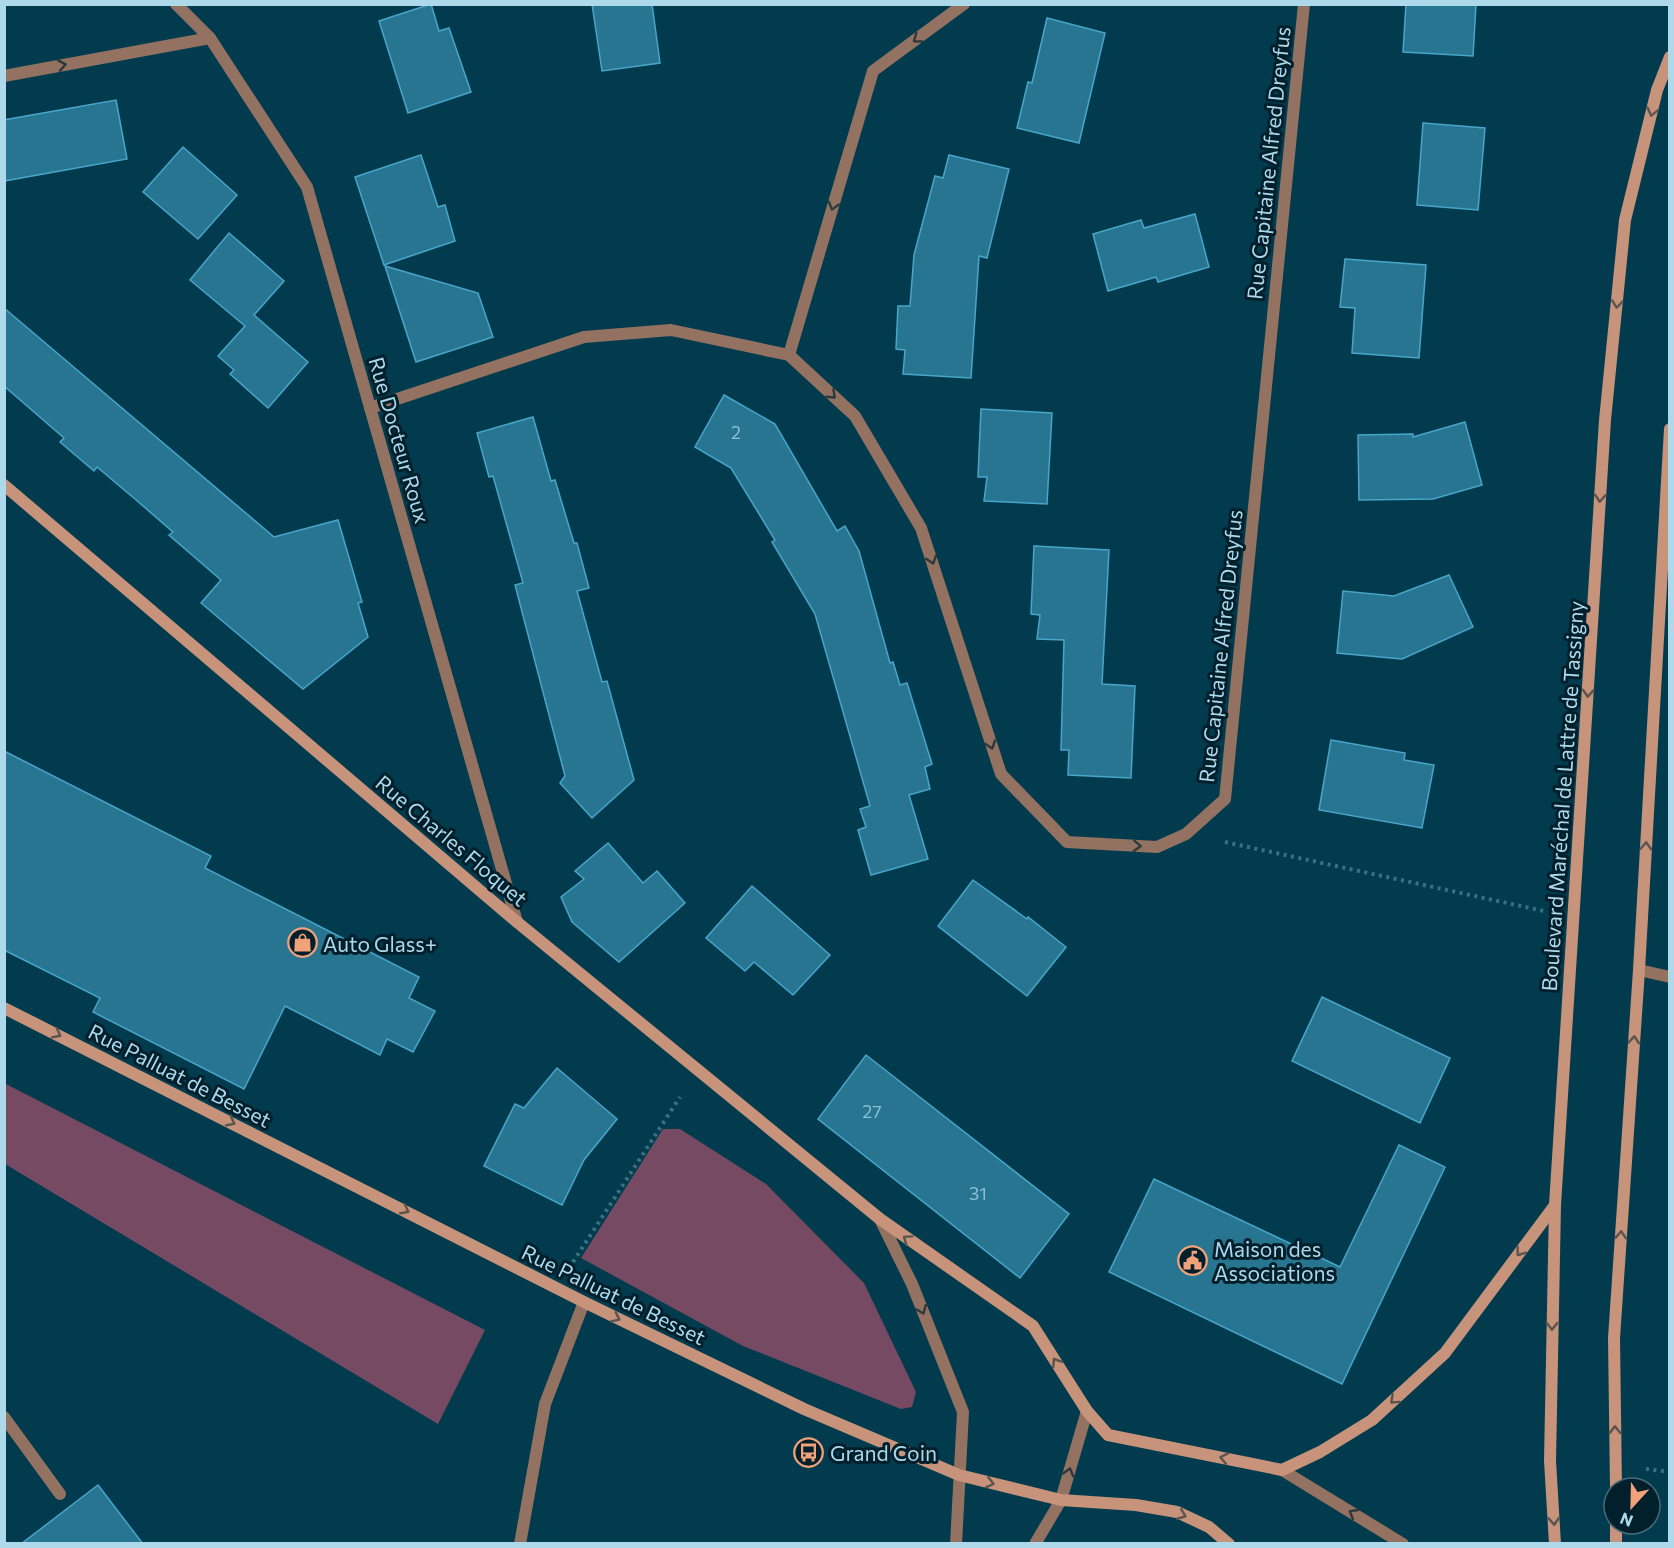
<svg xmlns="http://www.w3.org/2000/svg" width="1674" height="1548" font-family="Commissioner,sans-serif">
<rect width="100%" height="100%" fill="#023b4e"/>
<!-- green -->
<g fill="#764a62">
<path d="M4,1083l481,247 -47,94 -433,-260z"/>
<path d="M663,1129h17l86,55 98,99 52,109 -4,15 -11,2 -158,-63 -162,-88z"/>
</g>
<!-- building -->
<g fill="#287591" stroke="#47a6ca" stroke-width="1.5">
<path d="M431,4l8,27 10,-3 22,64 -63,21 -29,-92z"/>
<path d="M592,4h60l8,59 -58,8z"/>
<path d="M1406,4h70l-3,52 -70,-4z"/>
<path d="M1047,18l58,15 -26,110 -62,-15 11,-46 4,1z"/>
<path d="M116,100l11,59 -123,22v-61z"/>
<path d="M1423,123l62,5 -7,82 -61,-5z"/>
<path d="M183,147l54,48 -39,44 -55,-47z"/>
<path d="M421,155l17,52 7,-2 10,36 -71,24 -29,-88z"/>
<path d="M949,155l60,14 -22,89 -8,-2 -8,122 -68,-4 2,-24 -9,-1 2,-43h12l4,-51 21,-79 8,2z"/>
<path d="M1195,214l14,53 -51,15 -2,-5 -48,14 -15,-57 48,-14 3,8z"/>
<path d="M229,233l55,48 -30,34 54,47 -40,46 -38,-34 4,-4 -16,-14 27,-30 -55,-46z"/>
<path d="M1345,259l81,6 -7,93 -67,-5 3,-45 -15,-1z"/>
<path d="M385,266l93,27 15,44 -77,25z"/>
<path d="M4,308l270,229 64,-17 24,82 -4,1 10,34 -65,52 -102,-86 20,-23 -52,-45 4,-3 -38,-33 -38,-32 -3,4 -34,-29 4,-4 -60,-52z"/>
<path d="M724,395l51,29 62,107 8,-5 14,25 31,112 3,-1 7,23 7,-2 25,81 -7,3 5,22 -21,6 19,64 -57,16 -13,-45 8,-3 -6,-18 10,-3 -55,-192 -43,-72 3,-2 -44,-72 -36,-21z"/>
<path d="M981,409l71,4 -5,91 -63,-3 3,-24h-9z"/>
<path d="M533,417l18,64 4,-1 19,63h3l12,45 -12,3 25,91 5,-1 27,99 -42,38 -32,-35 5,-7 -50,-191 8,-2 -30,-107 -4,1 -12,-44z"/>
<path d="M1465,422l17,63 -49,14 -74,1 -1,-65 55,-1v3z"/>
<path d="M1034,546l75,4 -7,134 33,2 -4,92 -63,-3 1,-25h-8l3,-110 -27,-1 3,-24 -9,-1z"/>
<path d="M1449,575l24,52 -71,32 -65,-6 6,-62 51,5z"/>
<path d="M1331,740l74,13 -1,7 30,5 -12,63 -103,-18z"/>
<path d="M4,751l207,105 -6,12 214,109 -10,21 26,13 -22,41 -26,-13 -7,16 -95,-49 -41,83 -151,-77 7,-14 -96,-48z"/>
<path d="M608,843l35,40 14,-12 28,32 -66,59 -47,-40 -11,-25 23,-18 -9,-8z"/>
<path d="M973,880l54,39 1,-2 38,30 -39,49 -89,-70z"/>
<path d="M752,886l78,69 -37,40 -39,-33 -9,9 -39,-33z"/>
<path d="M1322,997l128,61 -30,65 -128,-62z"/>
<path d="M866,1055l203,159 -49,64 -202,-159z"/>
<path d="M557,1068l60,51 -33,41 -22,45 -78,-39 31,-62 9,4z"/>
<path d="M1399,1145l46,22 -103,217 -233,-112 45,-93 186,88z"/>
<path d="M98,1485l45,59h-122z"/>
</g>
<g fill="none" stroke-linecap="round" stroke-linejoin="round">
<!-- path -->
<g stroke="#3c7083" stroke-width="4" stroke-dasharray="3 4.5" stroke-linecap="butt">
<path d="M1225,842l319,69"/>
<path d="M573,1262l107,-165"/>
<path d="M1646,1469l24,3"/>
</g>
<!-- lane -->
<g stroke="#937262" stroke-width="12">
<path d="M4,1417l56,77"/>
<path d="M520,1544l25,-140 39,-102"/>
</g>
<!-- street -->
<g stroke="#937262" stroke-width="12">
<path d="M176,4l34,34 97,149 210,735"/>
<path d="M4,76l206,-38"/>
<path d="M789,355l84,-284 91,-67"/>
<path d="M370,408l214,-71 87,-7 118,25 66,61 66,112 80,246 66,68 90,5 29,-13 39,-35 79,-795"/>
<path d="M1639,970l31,7"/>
<path d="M880,1219l32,65 51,128 -7,132"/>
<path d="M1282,1470l121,74"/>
<path d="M1035,1544l26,-44 26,-89"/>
</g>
<!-- secondary -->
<g stroke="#c7937a" stroke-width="12">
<path d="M4,485l513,437 363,297 153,107 54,85 21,24 174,35 38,-18 52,-32 73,-67 110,-148"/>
<path d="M4,1008l580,294 220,107 155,66 102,25 75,5 41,7 32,15 20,17"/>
<path d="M1616,1488l-2,-150 25,-368 31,-541"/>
<path d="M1616,1524v20"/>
<path d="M1555,1544l-5,-83 5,-256 50,-785 20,-200 32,-130 13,-33"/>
</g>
</g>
<!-- one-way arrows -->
<defs><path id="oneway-chevron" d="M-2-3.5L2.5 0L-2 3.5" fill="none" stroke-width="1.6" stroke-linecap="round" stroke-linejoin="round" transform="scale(1.5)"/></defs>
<g stroke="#2e393c">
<use href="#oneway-chevron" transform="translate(917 39) rotate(144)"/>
<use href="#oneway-chevron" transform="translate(62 65) rotate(-10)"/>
<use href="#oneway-chevron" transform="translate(833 206) rotate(106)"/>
<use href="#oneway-chevron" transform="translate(832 395) rotate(43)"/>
<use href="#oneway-chevron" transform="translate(932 560) rotate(72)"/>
<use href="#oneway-chevron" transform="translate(991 745) rotate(72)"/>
<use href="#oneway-chevron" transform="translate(1137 846) rotate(3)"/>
<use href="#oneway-chevron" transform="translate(922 1310) rotate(68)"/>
<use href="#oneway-chevron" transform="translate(1069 1472) rotate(-74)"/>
<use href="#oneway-chevron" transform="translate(1353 1513) rotate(-149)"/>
</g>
<g stroke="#5b544f">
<use href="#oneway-chevron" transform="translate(1652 112) rotate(104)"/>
<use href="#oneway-chevron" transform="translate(1617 304) rotate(96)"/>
<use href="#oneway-chevron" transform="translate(1600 498) rotate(94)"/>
<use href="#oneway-chevron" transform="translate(1588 693) rotate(94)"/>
<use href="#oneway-chevron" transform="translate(1646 846) rotate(-87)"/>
<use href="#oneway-chevron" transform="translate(57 1034) rotate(27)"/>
<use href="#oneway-chevron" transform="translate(1634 1040) rotate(-86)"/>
<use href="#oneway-chevron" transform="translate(231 1122) rotate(27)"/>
<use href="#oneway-chevron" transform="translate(405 1210) rotate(27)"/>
<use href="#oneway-chevron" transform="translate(1621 1235) rotate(-86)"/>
<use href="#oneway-chevron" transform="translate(907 1239) rotate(-145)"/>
<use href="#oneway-chevron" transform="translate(1520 1252) rotate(126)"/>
<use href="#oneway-chevron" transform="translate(616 1318) rotate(26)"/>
<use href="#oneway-chevron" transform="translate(1552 1326) rotate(91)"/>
<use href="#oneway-chevron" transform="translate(1056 1362) rotate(-122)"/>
<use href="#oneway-chevron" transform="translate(1394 1400) rotate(138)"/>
<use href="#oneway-chevron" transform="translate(1615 1430) rotate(-91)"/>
<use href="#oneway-chevron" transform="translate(1224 1458) rotate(-169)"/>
<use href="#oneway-chevron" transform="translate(990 1483) rotate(14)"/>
<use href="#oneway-chevron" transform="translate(1182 1515) rotate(22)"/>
<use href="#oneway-chevron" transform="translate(1554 1521) rotate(86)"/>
</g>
<!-- icons -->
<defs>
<symbol id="shop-ring" viewBox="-11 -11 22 22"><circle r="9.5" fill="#02202c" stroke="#f1a27b" stroke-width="1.5"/><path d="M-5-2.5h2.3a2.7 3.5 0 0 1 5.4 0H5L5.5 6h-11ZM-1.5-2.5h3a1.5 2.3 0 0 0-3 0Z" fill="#f1a27b"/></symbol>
<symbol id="civic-ring" viewBox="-11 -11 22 22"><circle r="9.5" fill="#02202c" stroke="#f1a27b" stroke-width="1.5"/><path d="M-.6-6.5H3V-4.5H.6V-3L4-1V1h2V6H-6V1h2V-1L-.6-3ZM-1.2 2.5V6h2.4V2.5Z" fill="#f1a27b"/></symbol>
<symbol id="bus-ring" viewBox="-11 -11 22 22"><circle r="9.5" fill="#02202c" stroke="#f1a27b" stroke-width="1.5"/><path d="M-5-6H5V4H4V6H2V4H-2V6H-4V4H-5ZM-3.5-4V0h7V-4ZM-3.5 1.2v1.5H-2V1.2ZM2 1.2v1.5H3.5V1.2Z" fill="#f1a27b"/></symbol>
</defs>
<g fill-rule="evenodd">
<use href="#shop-ring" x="286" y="926" width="33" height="33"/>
<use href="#civic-ring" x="1176" y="1244" width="33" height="33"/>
<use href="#bus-ring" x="792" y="1436" width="33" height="33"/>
</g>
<g text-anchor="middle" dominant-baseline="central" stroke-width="6" stroke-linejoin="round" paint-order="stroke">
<!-- number labels -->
<g font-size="18" fill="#8cc0d4">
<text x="736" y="432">2</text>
<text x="872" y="1111">27</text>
<text x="978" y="1193">31</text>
</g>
<!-- street labels -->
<g font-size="21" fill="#aed9eb" stroke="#02202c">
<text transform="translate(1268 163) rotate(-84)">Rue Capitaine Alfred Dreyfus</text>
<text transform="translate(400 440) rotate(74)">Rue Docteur Roux</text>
<text transform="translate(1220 646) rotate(-84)">Rue Capitaine Alfred Dreyfus</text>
<text transform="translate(1562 796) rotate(-86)">Boulevard Maréchal de Lattre de Tassigny</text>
<text transform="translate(452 840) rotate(40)">Rue Charles Floquet</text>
<text transform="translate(180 1075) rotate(27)">Rue Palluat de Besset</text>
<text transform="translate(614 1294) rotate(26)">Rue Palluat de Besset</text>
</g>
<!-- poi labels -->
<g font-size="21" fill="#aed9eb" stroke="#02202c" text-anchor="start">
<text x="323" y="943">Auto Glass+</text>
<text x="1214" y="1248">Maison des<tspan x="1214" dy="24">Associations</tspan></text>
<text x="830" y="1452">Grand Coin</text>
</g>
</g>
<!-- border -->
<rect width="1674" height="1548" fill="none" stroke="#aed9eb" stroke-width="12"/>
<!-- north arrow -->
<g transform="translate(1632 1506) rotate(202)"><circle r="28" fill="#02202c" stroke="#476a78" stroke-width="1.5"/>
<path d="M0-4.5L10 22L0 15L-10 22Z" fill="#f1a27b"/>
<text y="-9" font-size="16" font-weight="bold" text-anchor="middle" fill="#aed9eb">N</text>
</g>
</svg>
